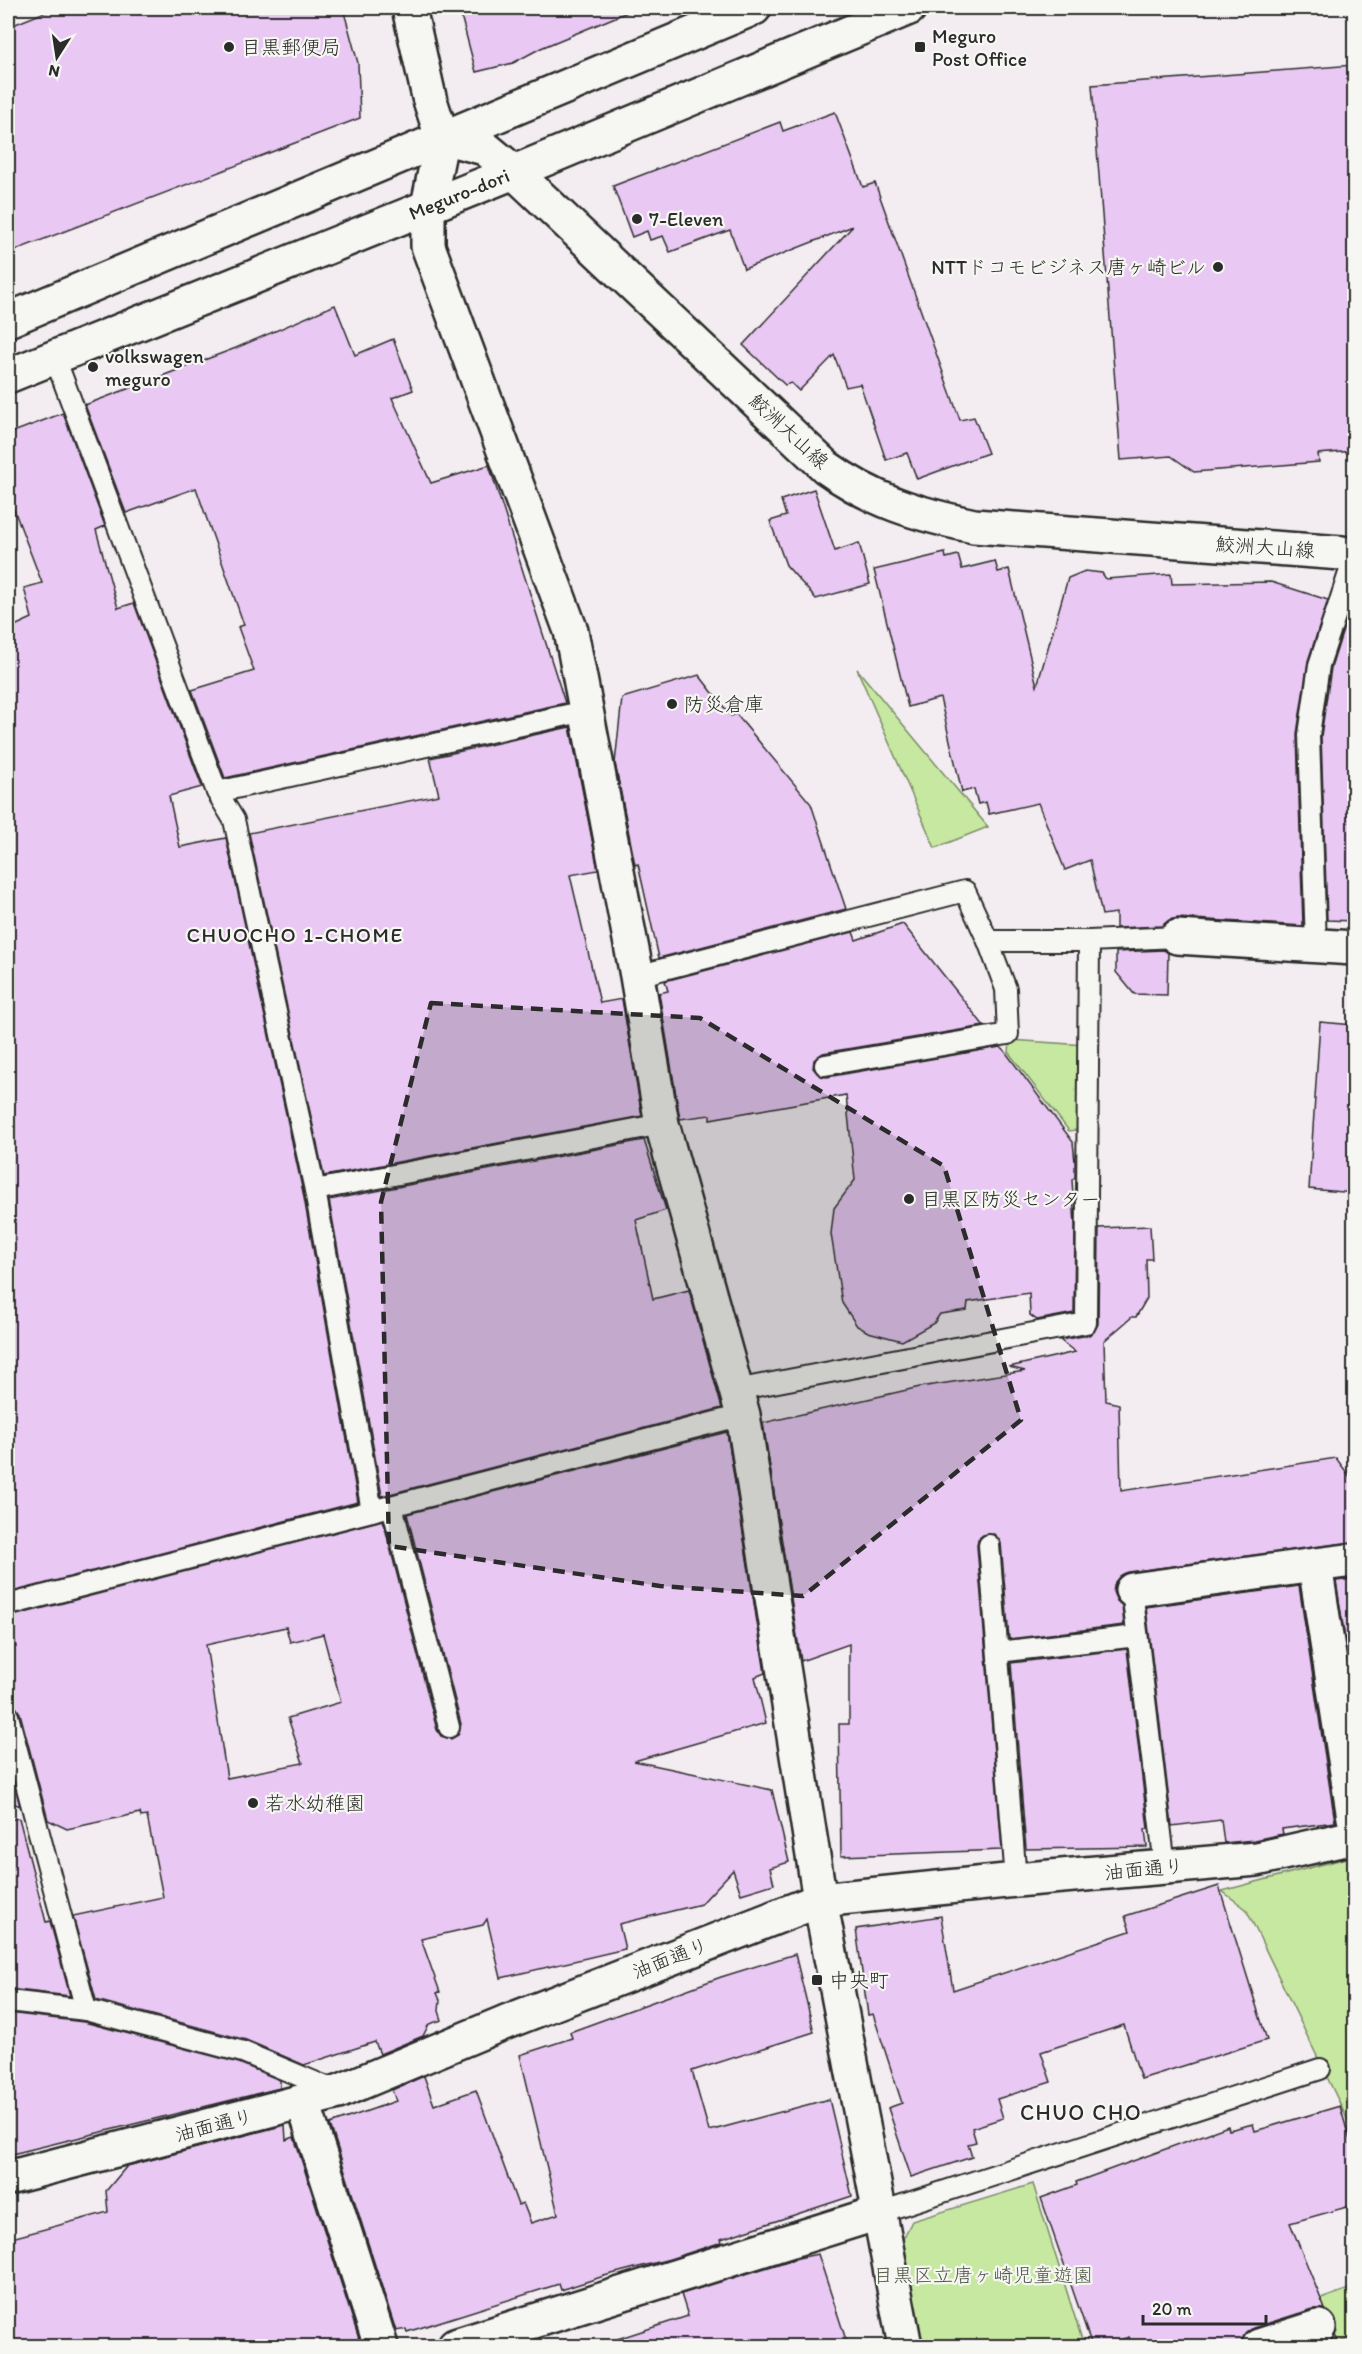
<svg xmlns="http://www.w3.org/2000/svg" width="1362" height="2354" font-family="Itim,'Klee One',sans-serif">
<rect width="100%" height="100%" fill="#f3edf2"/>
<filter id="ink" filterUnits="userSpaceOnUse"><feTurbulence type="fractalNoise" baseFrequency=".0167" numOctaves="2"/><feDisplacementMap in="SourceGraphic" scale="12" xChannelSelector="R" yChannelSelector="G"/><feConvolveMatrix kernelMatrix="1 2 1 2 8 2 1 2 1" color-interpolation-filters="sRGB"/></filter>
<g filter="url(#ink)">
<!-- green -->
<g fill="#c7e8a1" stroke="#798a66" stroke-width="1.5">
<path d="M857,669l131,158 -53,21z"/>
<path d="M1010,1040l75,5 -2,84 -14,2 -60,-78z"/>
<path d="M1354,1856v277l-108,-224 -24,-18z"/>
<path d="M1033,2184l51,162h-161l-22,-103 11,-22z"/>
<path d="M1354,2287v50l-20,7 -13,-45z"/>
</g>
<!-- building -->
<g fill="#e9c8f4" stroke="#2b2b2b" stroke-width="1.5" fill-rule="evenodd">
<path d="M55,8h288l15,55 2,55 -352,135v-226z"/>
<path d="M459,8h178l-96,40 -28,15 -37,9z"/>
<path d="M1354,65v386l-36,3 1,8 -125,10 -23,-16 -50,4 -29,-375z"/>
<path d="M835,112l28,75 12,-4 85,237 14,-3 14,36 -71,26 -10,-26 -21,7 -26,-76 -14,3 -12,-32 -35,36 -8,-8 -6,2 -42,-40 110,-119 -109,43 -14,-39 -60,22 -7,-16 -13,4 -3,-9 -15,6 -19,-51 167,-64 3,9z"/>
<path d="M335,305l20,50 38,-16 20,51 -21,8 39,85 58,-18 76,238 -340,75 -33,-88 62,-19 -16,-44 6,-2 -48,-137 -70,25 -41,-108 151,-57z"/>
<path d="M63,413l42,113 -9,4 22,78 16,-5 68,184 -33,9 11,51 46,-9 77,354 55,310 -350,91v-964l24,-11 -8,-30 18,-5 -34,-89v-60z"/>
<path d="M814,489l21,62 24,-8 11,41 -54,15 -30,-34 -16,-44 16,-5 -5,-16z"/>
<path d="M945,553l1,5 12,-3 4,14 33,-8 3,11 11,-3 28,117 31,-108 17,-7 17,2 4,6 65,-5 1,10 99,-2 57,18 -20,61 -11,73 6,192 -125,-8 -9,2 -7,6 -46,2v-15l-14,2 -12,-55 -25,10 -27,-67 -49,11 -3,-12 -8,2 -4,-15 -12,3 -22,-94 -32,9 -34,-137z"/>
<path d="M1350,608l4,1v312l-27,-1 -6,-184 10,-68z"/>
<path d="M699,675l32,41 5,-2 75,90 35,105 -187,49 -21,-94 -3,1 -20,-102 7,-65z"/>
<path d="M570,727l28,143 -28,5 30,128 22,-4 20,117 -318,60 -75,-343 190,-38 -9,-37z"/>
<path d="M903,924l81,102 -161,27 -9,7 -1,8 7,8 7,1 173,-30 4,3 69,92 2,20v15l-3,3 3,45 -1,88 -37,7 -7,-5 -1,-22 -61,9 -1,8 -27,4 -6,9 -32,18 -34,-9 -11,-6 -15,-23 -11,-69 3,-26 21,-28 -9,-85 -136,24v-4l-30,4 -21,-126 9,-2 -3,-10 188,-49 3,8z"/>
<path d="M1164,950l4,3 -1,42 -33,-1 -18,-22v-20z"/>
<path d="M1320,1022l34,3v168l-45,-4z"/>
<path d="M644,1140l22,70 -30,10 17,79 36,-9 33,118 -340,88 -53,-296z"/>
<path d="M1150,1226l2,33h-6l1,39 -11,19h-4l-28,24 2,60 13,3 2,87 215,-33 18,24v60l-225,30 -9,4 -5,6 -2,10 4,9 5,4 2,20 -115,14 -8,-96 -7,-9 -11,1 -5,4 -1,7 25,304 -161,6 -2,-132h10v-80l-48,17 -38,-238 157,-36 105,-16 -16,-4 66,-15 -15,-12 29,-5 5,-3 4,-8 1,-96z"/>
<path d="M727,1432l38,241 -10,4 11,46 -132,38 138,29 17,72 -19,6 4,16 -33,10 -8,-24 -32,34 -82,20 6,25 -124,29 -14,-59 -4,6 -62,14 19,53 -3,1 3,7 -1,11 3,9 -13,4 -6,12 -43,18 -5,-12 -71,23 -58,-25 -150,-40 -23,-84 90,-19 -16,-81 -6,1 -1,-4 -73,16 -19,-9 -28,-107 -4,-6 -8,-3v-56l8,-1 -7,-30 374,-97 54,210 4,6 10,3 7,-4 3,-11 -54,-210zM286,1627l4,15 33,-8 18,68 -53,16 15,45 -76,15 -21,-133z"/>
<path d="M1354,1579v119l-18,-117z"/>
<path d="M1299,1586l36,236 -53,7 1,5 -29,6 -30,3 -3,-23 -49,6 -26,-219z"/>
<path d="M1127,1649l21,180h-3l2,18 -121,2 -15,-186z"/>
<path d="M8,1761l12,45 -12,-5z"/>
<path d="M19,1818l27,104 4,-1 20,75 -62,-7v-169z"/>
<path d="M1219,1886l48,154 -126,39 -17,-54 -83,27 10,30 -54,17 6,19 -31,10 4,14 -8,2 4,13 -61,20 -23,-69 14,-5 -29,-89 -5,1 -12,-86 85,-13 12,74 177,-59 -5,-15z"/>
<path d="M795,1954l19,78 -122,39 17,60 120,-32 23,97 -131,43 1,3 -52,17 -66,17 -43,14 -2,-6 -152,48 -1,-3 -10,2 -66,-207 66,-23 -4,-11 32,-14 10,29 42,-15 42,115 5,-2 8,20 27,-9 -38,-159 52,-17 -2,-6 151,-55z"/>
<path d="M8,2013l76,9 155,41 41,17v8l-272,67z"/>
<path d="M1340,2106l14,48v51l-64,18 35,86h-12l-60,19 -8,6 -4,12h-108l-4,-9 -26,9h-11l-51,-148 36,-13 -1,-3 152,-56 1,4 24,-6 2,7z"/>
<path d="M285,2125l1,15 8,-3 66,205 -16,4h-336v-107l100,-27 -2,-21 21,-25z"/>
<path d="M818,2254l30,92h-233l-1,-6 74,-24 -7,-22 117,-36z"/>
<path d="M1335,2335l5,11h-20l12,-6z"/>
</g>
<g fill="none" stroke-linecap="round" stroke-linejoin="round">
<defs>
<g id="service">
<path d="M55,358l162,434 17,28 81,370 57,321"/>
<path d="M217,792l355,-78 13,-9"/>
<path d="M1316,946l-7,-211 10,-70 35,-107"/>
<path d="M637,976l328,-85 23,50h101l88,-4"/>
<path d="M825,1065l183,-31 -2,-45 -18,-48"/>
<path d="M315,1190l347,-66"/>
<path d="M736,1390l350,-67 3,-382"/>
<path d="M392,1506l57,221"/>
<path d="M989,1545l27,335"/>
<path d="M1132,1590l33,277"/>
<path d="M8,1605l735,-190"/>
<path d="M998,1652l139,-16"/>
<path d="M8,1716l78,294"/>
<path d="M8,2001l78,9 157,42 95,40"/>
<path d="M878,2213l442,-144"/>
</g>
<g id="minor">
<path d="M442,137l-14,69v40l143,385 66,345 25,148 81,291 77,485 85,446"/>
<path d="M1177,937l177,11"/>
<path d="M1315,1565l39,-5"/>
<path d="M1132,1590l183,-25 39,253"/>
<path d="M303,2102l78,244"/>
<path d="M455,2346l423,-133"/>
<path d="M1259,2346l60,-19"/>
</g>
<path id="tertiary" d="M8,2178l330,-86 168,-70 314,-122 196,-20 241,-21 97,-22"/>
<path id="secondary" d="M409,8l20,89 13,40 43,11 29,24 312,295c47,34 91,47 148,59l368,27 12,3"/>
<g id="primary">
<path d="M8,320l746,-312"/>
<path d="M8,376l506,-204 395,-164"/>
</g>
</defs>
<!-- service casing -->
<use href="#service" stroke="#2b2b2b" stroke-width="24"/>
<!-- minor casing -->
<use href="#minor" stroke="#2b2b2b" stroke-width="38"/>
<!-- tertiary casing -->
<use href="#tertiary" stroke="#2b2b2b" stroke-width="38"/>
<!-- secondary casing -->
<use href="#secondary" stroke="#2b2b2b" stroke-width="38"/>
<!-- primary casing -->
<use href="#primary" stroke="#2b2b2b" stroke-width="38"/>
<!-- service -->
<use href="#service" stroke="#f6f6f2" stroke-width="20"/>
<!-- minor -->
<use href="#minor" stroke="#f6f6f2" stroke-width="33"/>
<!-- tertiary -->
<use href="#tertiary" stroke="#f6f6f2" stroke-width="33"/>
<!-- secondary -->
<use href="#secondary" stroke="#f6f6f2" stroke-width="33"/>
<!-- primary -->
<use href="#primary" stroke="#f6f6f2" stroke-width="33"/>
</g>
</g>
<!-- marked area -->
<path fill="#2b2b2b" fill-opacity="0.2" stroke="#2b2b2b" stroke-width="4.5" stroke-dasharray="12 8" stroke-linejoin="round" d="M431,1003l269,15 244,148 77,254 -218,176 -143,-10 -271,-40 -8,-344z"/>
<!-- markers -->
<g fill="#2b2b2b" stroke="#f6f6f2" stroke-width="2">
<circle cx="229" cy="47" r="6"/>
<rect x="914" y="41" width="12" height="12" rx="3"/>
<circle cx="637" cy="219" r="6"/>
<circle cx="1218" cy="267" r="6"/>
<circle cx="93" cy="367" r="6"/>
<circle cx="672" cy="704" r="6"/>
<circle cx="909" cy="1199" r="6"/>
<circle cx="253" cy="1803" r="6"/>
<rect x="811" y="1974" width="12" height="12" rx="3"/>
</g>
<g text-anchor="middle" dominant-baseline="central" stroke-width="4.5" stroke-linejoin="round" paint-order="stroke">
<!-- poi labels -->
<g font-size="20" fill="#2b2b2b" stroke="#f6f6f2" text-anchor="start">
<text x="932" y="36">Meguro<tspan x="932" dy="23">Post Office</tspan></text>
<text x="241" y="47">目黒郵便局</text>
<text x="649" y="219">7-Eleven</text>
<text x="1206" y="267" text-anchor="end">NTTドコモビジネス唐ヶ崎ビル</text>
<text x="105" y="356">volkswagen<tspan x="105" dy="23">meguro</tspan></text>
<text x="684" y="704">防災倉庫</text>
<text x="921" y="1199">目黒区防災センター</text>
<text x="265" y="1803">若水幼稚園</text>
<text x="829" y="1980">中央町</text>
</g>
<!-- street labels -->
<g font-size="20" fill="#2b2b2b" stroke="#f6f6f2">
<text transform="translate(459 194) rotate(-22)">Meguro-dori</text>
<text transform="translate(789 431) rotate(43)">鮫洲大山線</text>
<text transform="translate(1265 547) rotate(4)">鮫洲大山線</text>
<text transform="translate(1144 1869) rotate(-5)">油面通り</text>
<text transform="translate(670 1958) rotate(-21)">油面通り</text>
<text transform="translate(214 2125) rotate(-14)">油面通り</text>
</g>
<!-- park labels -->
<g font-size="20" fill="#525a48" stroke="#f6f6f2">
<text x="983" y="2275">目黒区立唐ヶ崎児童遊園</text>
</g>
<!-- neighbourhood labels -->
<g font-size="21" letter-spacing="1.5" fill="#2b2b2b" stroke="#f6f6f2">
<text x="295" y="934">CHUOCHO 1-CHOME</text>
</g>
<!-- quarter labels -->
<g font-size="22" letter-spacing="1.5" fill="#2b2b2b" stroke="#f6f6f2">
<text x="1081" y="2112">CHUO CHO</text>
</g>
</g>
<!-- margin -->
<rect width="1362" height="2354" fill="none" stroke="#f6f6f2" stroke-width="30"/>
<rect x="15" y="15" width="1332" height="2324" fill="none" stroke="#2b2b2b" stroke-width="2" filter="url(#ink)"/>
<!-- north arrow -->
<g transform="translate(57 57) rotate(192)" stroke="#f6f6f2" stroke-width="4.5" paint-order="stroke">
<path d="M0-4.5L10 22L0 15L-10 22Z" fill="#2b2b2b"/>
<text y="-9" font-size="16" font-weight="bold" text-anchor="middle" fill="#2b2b2b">N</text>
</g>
<!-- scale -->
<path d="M1143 2315v9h123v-9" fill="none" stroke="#2b2b2b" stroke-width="3"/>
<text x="1152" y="2315" font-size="18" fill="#2b2b2b" stroke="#f6f6f2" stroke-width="4.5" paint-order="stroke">20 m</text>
</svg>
